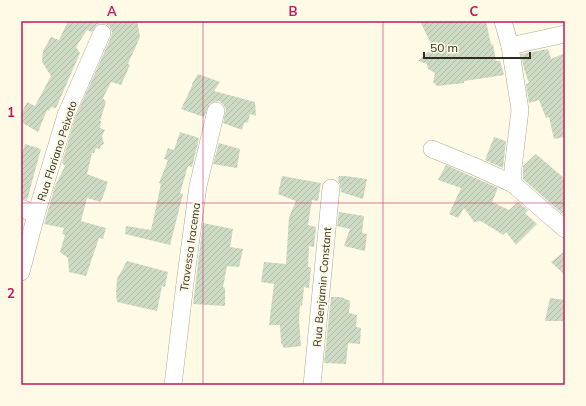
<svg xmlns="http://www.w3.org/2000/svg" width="586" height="406" font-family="Mulish,sans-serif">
<defs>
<pattern id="building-hatch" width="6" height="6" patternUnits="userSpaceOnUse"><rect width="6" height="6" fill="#cddbc4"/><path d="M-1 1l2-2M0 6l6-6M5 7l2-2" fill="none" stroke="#b0bca8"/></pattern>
</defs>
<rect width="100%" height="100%" fill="#fefae6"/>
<!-- building -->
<g fill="url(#building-hatch)">
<path d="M68,21h69l3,16 -9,20 -3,7 2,1 -9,20 -10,-3 -8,16 3,4 -6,19h1l-1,7 5,2 -3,6 2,8 -4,2v3l-4,-1 -2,5h-2l-5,21 21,8 -7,20 -14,-4 -6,23 25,7 -3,11 -4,-1 -13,38 -17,-4 -1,-14 -8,-6 5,-17 -3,-1 2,-6 -20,-4 11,-38 10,-20 -3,-3 13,-45 36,-81 1,-5 -2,-5 -4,-3 -5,-1 -5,2 -4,7 -5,-2 -11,17 4,6 -24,55 -5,-1 -2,4 -2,-1 -9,22 -17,-10v-8l6,-12 8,4 16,-30 -9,-14 1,-11 8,-14 8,3z"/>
<path d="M420,21h66l5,24 2,-1 3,17h4l4,14 -40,6v2l-27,3 -4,-4 2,-9 -7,-4 -1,-5 -9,-3 15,-13z"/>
<path d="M548,49l3,10 14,-6v84l-11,2 -5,-22 -3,1 -7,-18 -10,3 -3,-19 3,-1 -5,-14 -3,-15z"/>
<path d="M198,74l22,8 -6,9 41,11 1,14 -6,-2 -2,8 -4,1 -2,7 -19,-7 3,-14 -3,-5 -4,-3 -6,1 -4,2 -5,13 -23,-8 11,-23v-2z"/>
<path d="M180,132l19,6 -7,29 -4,-1 -8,27 3,1 -13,51 -45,-11 1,-8 25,4 10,-46 -2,-1 9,-23 -4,-1 4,-11 6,2z"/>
<path d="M494,137l12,4 -3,27 -18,-8z"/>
<path d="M219,143l21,6 -3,19 -24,-4z"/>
<path d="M25,144l16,5 -14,51 -6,-2v-42z"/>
<path d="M536,154l29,25v37l-42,-37v-13z"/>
<path d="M446,165l52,23 -6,14 17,8 9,-8 10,8 -3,3 12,11 -21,21 -10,-13 -3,3 -22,-14 -7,1 -10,-14 -6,10 -9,-4 12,-26 -23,-8z"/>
<path d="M282,176l39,7 -3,18 -6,-1 -4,25 8,2 -2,20 -5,-1 -1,21h3l-2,21 -5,-1 -2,19 -2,-1 -1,15 2,26 -17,2 -3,-5 -1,-18h-11l5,-41 -13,-2 3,-20 22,2 3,-47 7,-16 -18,-7z"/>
<path d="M339,176h6l22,3 -4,20 -22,-7 -1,-8 -2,-3z"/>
<path d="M339,212l25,4 -2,17 5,1 -2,17 -21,-5 6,-17 -13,-3z"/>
<path d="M203,223l30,6 -3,18 13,2 -4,18 -12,-1 -4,21 2,1v18l-32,-2z"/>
<path d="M565,251v24l-14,-13z"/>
<path d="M127,261l41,11 -3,15 -3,-1 -5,25 -40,-9 -1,-9 1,-14z"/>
<path d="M331,297h10l9,4 -1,12 8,2 -1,12 5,1 -1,16 -12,-1 -2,21 -22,-1z"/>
<path d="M550,298l15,2v21h-20z"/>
</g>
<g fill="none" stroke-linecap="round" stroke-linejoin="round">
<defs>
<g id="minor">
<path d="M503,21l7,25 10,64 -7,58v16"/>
<path d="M510,46l55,-12"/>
<path d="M432,149l44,18 37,17 52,45"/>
<path d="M21,208l15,7"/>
<path d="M21,272l15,-57 30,-100 36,-82"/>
<path d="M173,385l12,-102 13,-97 18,-75"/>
<path d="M312,385l19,-197"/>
</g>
</defs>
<!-- minor casing -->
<use href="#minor" stroke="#ada991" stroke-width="18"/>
<!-- minor -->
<use href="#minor" stroke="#fff" stroke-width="17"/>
</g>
<!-- grid -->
<path fill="none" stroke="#c2185b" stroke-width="1" stroke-opacity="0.55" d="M203,21v364M383,21v364M21,203h544"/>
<g text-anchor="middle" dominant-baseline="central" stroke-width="4" stroke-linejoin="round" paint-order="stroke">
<!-- street labels -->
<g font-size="11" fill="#2f2d23" stroke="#fefae6">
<text transform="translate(57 151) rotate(-72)">Rua Floriano Peixoto</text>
<text transform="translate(190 247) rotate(-82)">Travessa Iracema</text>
<text transform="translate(322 287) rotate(-85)">Rua Benjamin Constant</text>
</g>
</g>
<!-- border -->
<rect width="586" height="406" fill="none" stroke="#fefae6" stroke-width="44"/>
<!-- scale -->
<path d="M424 52v6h106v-6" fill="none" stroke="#2f2d23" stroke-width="2"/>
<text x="430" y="52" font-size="12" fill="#2f2d23" stroke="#fefae6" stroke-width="3" paint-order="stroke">50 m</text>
<rect x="22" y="22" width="542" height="362" fill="none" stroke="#c2185b" stroke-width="1.5"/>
<g font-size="13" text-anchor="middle" font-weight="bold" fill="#c2185b">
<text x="112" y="16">A</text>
<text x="293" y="16">B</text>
<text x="474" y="16">C</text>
<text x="11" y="117">1</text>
<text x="11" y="298">2</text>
</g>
</svg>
